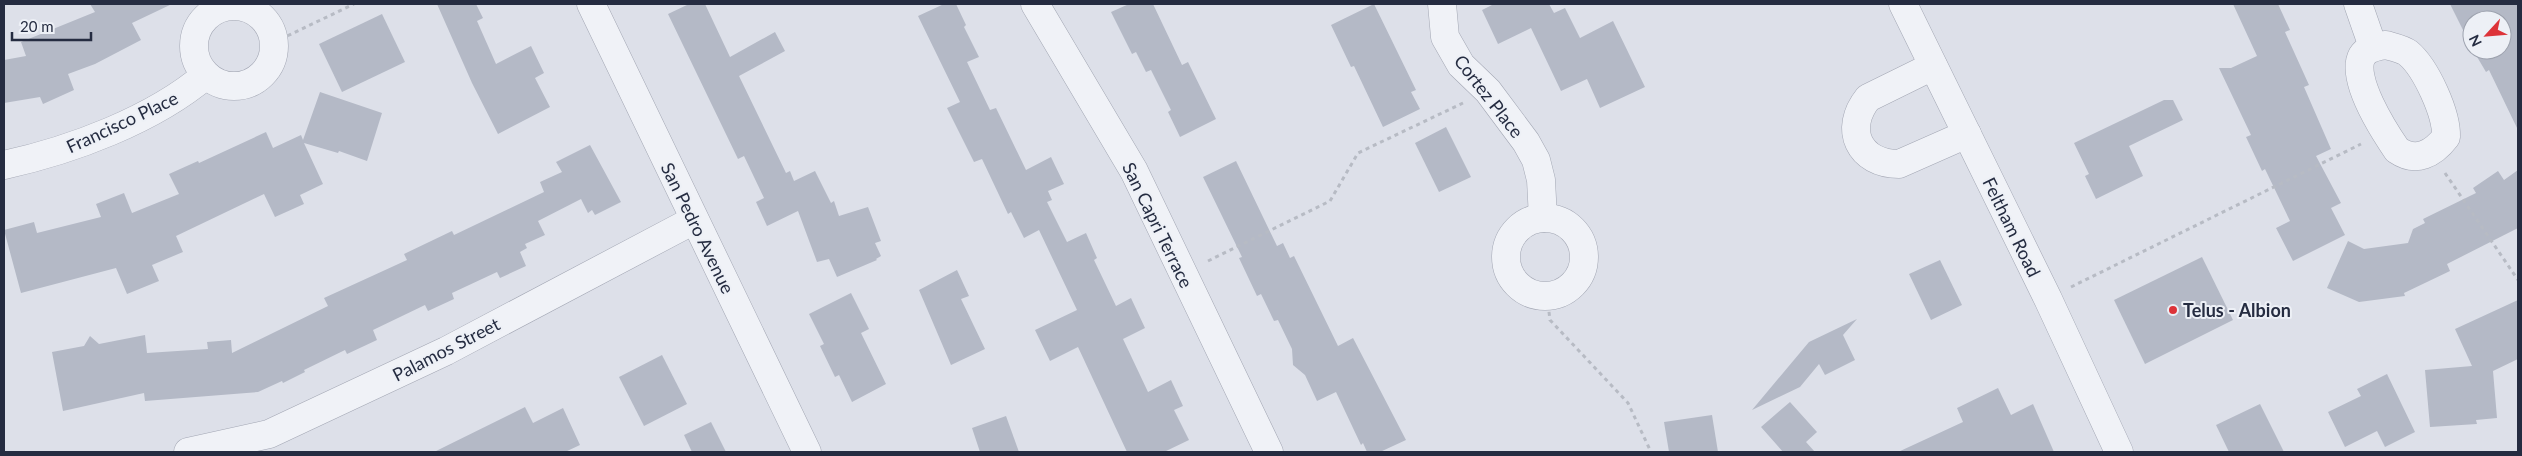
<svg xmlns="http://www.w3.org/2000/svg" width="2522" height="456" font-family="Lato,sans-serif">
<rect width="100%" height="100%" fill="#dde0e9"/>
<!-- building -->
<g fill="#b4b9c6">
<path d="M90,4h82l-40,19 9,17 -46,24 -27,10 6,16 -31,14 -3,-7 -36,6v-43l22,-4 -5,-14 74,-30z"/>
<path d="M437,4h39l7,14 -6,3 19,43 35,-18 13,27 -9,5 15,29 -52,27 -26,-51z"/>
<path d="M689,4h16l25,53 45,-25 10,19 -46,25 47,97 4,-2 4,10 21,-10 16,32 3,-2 5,15 29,-9 13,34 -6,2 6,13 -5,3 1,1 -40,17 -8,-18 -12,3 -19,-51 -31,15 -11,-24 8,-4 -20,-42 -6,3 -70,-145z"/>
<path d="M944,4h12l10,21 -2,2 15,30 -12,5 23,48 6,-2 30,62 25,-13 13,27 -16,7 4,9 -5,2 20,40 19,-9 11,25 -3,2 22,46 15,-8 14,30 -22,11 25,53 23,-12 12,26 -9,4 15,30 -25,12h-37l-49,-105 -28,14 -15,-31 42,-20 -38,-80 -15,8 -13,-26 -3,2 -26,-55 -8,3 -27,-54 13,-6 -42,-86z"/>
<path d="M1129,4h24l29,61 6,-3 28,57 -36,18 -12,-25 3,-2 -20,-40 -5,2 -10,-20 -4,2 -21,-42z"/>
<path d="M1374,4l42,86 -5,2 9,17 -37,18 -29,-61 -3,1 -20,-42z"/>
<path d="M1494,4h55l5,9 11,-5 15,30 33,-17 32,66 -45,21 -13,-29 -26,12 -30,-63 -33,16 -16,-34z"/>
<path d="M2233,4h45l12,26 -5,2 24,53 -5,2 27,62 -15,7 25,47 -10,5 14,27 -52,26 -17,-33 14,-7 -25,-52 -3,2 -16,-34 5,-2 -32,-67h12l26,-12z"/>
<path d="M2450,4h68v126l-29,-60 -3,2 -13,-22h29v-30h-30v28z"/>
<path d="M382,14l23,48 -63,30 -23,-48z"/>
<path d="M320,92l62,21 -15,48 -28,-10 -1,2 -34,-10 19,41 -23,11 4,9 -29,13 -11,-23 -88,42 7,16 -31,13 7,16 -32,13 -11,-26 -95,25 -17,-63 30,-8 3,11 64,-16 -5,-13 28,-11 8,20 47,-19 -10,-20 29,-13 1,2 67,-31 7,16 28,-13 2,5z"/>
<path d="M2164,100h9l10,20 -54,26 14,30 -47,23 -11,-23 4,-2 -15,-31z"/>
<path d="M1446,127l25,50 -32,15 -24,-49z"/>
<path d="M590,145l31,57 -26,13 -3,-5 -4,3 -7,-14 -43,22 7,14 -20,9 2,4 -7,4 6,14 -26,12 -3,-6 -45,21 2,6 -26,12 -3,-6 -52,25 4,10 -30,14 -2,-4 -41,20 1,2 -22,11 -1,-2 -24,11 -113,9 -1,-8 -81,18 -11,-59 32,-6 6,-10 9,8 46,-9 2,18 61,-4 -1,-7 24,-2 1,13 96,-47 -4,-8 83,-38 -3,-6 48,-23 2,4 90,-43 -4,-10 22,-10 -6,-10z"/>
<path d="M1236,161l41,85 6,-3 7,15 4,-2 44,90 15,-8 53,102 -26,12h-13l-4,-9 -2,2 -25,-53 -19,9 -12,-26 -12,-10 -1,-16 -14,-29 -4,1 -13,-27 -4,2 -18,-38 3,-1 -39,-80z"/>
<path d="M2518,170v58l-71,36 3,7 -46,22 1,3 -46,6 -32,-14 21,-47 16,8 44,-6 5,-14 12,-6 -2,-4 53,-26 -3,-5 25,-17 6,9z"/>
<path d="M2202,257l31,63 -88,44 -31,-64z"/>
<path d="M1940,260l22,45 -31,15 -22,-46z"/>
<path d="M957,270l12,26 -8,3 24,50 -34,16 -32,-75z"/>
<path d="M851,293l18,36 -8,4 25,51 -34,18 -13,-27 -4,2 -15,-31 4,-2 -15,-30z"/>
<path d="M2518,300v59l-25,12 4,47 -21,2 1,4 -47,3 -5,-57 47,-4 -17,-37z"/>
<path d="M1857,319l-14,16 12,25 -30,15 -6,-11 -19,23 -48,23 57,-68z"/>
<path d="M662,355l25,49 -43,22 -25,-49z"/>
<path d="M2387,374l28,58 -30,15 -8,-16 -32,16 -17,-35 33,-16 -4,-7z"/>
<path d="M1998,388l13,27 22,-11 21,48h-156l65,-30 -6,-14z"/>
<path d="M1790,402l27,30 -11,10 9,10h-32l-22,-25z"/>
<path d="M2260,404l24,48h-55l-13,-27z"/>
<path d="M525,407l8,16 30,-15 17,37 -15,7h-131z"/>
<path d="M1712,415l6,37h-49l-5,-30z"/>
<path d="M1006,416l13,36h-39l-8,-24z"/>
<path d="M711,422l15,30h-34l-8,-17z"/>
</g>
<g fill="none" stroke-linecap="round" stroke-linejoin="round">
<defs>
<g id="minor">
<path d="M591,4l216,448"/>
<path d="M1035,4l99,167 135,281"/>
<path d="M1442,4l3,33 16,28 27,26 38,51 10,18 5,20 2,38"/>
<path d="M1903,4l145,295 71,153"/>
<path d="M2358,4l15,43"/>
<circle cx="234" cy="46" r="40"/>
<path d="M2386,45c7,2 17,4 22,8 18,15 39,61 38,84 -13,17 -30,26 -49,13 -13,-19 -47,-72 -35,-94 5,-8 16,-10 24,-11z"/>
<path d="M1933,66l-65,32c-25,31 -9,66 31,66l68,-30"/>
<path d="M4,165c68,-15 149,-45 202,-90"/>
<circle cx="1545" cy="257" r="39"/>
<path d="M188,452l81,-18 177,-83 248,-131"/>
</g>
</defs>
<!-- minor casing -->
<use href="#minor" stroke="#a2a6b3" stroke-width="29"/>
<!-- path -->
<g stroke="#b7bbc4" stroke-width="3" stroke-dasharray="4 4" stroke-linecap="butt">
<path d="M272,35l13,2 69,-33"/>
<path d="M2445,173l73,107"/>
<path d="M1208,261l122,-60 28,-48 105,-50"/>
<path d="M2071,287l290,-143"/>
<path d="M1547,296l3,24 78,83 23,49"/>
</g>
<!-- minor -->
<use href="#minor" stroke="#f0f2f7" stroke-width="28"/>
</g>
<!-- markers -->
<circle fill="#dd3339" stroke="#edf0f6" stroke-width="2" cx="2173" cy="310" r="5"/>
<g text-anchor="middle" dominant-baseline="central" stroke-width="4" stroke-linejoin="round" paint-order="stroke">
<!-- street labels -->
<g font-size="18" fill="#252c41" stroke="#edf0f6">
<text transform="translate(1489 96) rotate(52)">Cortez Place</text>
<text transform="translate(122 122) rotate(-25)">Francisco Place</text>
<text transform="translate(1158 225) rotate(64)">San Capri Terrace</text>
<text transform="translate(2012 227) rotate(64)">Feltham Road</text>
<text transform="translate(698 228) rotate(64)">San Pedro Avenue</text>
<text transform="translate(446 349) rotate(-27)">Palamos Street</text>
</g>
<!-- poi labels -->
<g font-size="18" font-weight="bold" fill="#252c41" stroke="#edf0f6" text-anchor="start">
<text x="2183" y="310">Telus - Albion</text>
</g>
</g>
<!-- border -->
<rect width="2522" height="456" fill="none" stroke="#252c41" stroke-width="10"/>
<!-- north arrow -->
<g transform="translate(2487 35) rotate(244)"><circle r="24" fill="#edf0f6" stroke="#9da2ae"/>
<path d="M0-4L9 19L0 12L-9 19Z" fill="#dd3339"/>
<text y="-8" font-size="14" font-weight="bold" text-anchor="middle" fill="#252c41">N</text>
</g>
<!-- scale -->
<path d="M12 32v8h79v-8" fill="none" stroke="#252c41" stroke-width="2.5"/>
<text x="20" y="32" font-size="15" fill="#252c41" stroke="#edf0f6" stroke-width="4" paint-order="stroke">20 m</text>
</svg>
